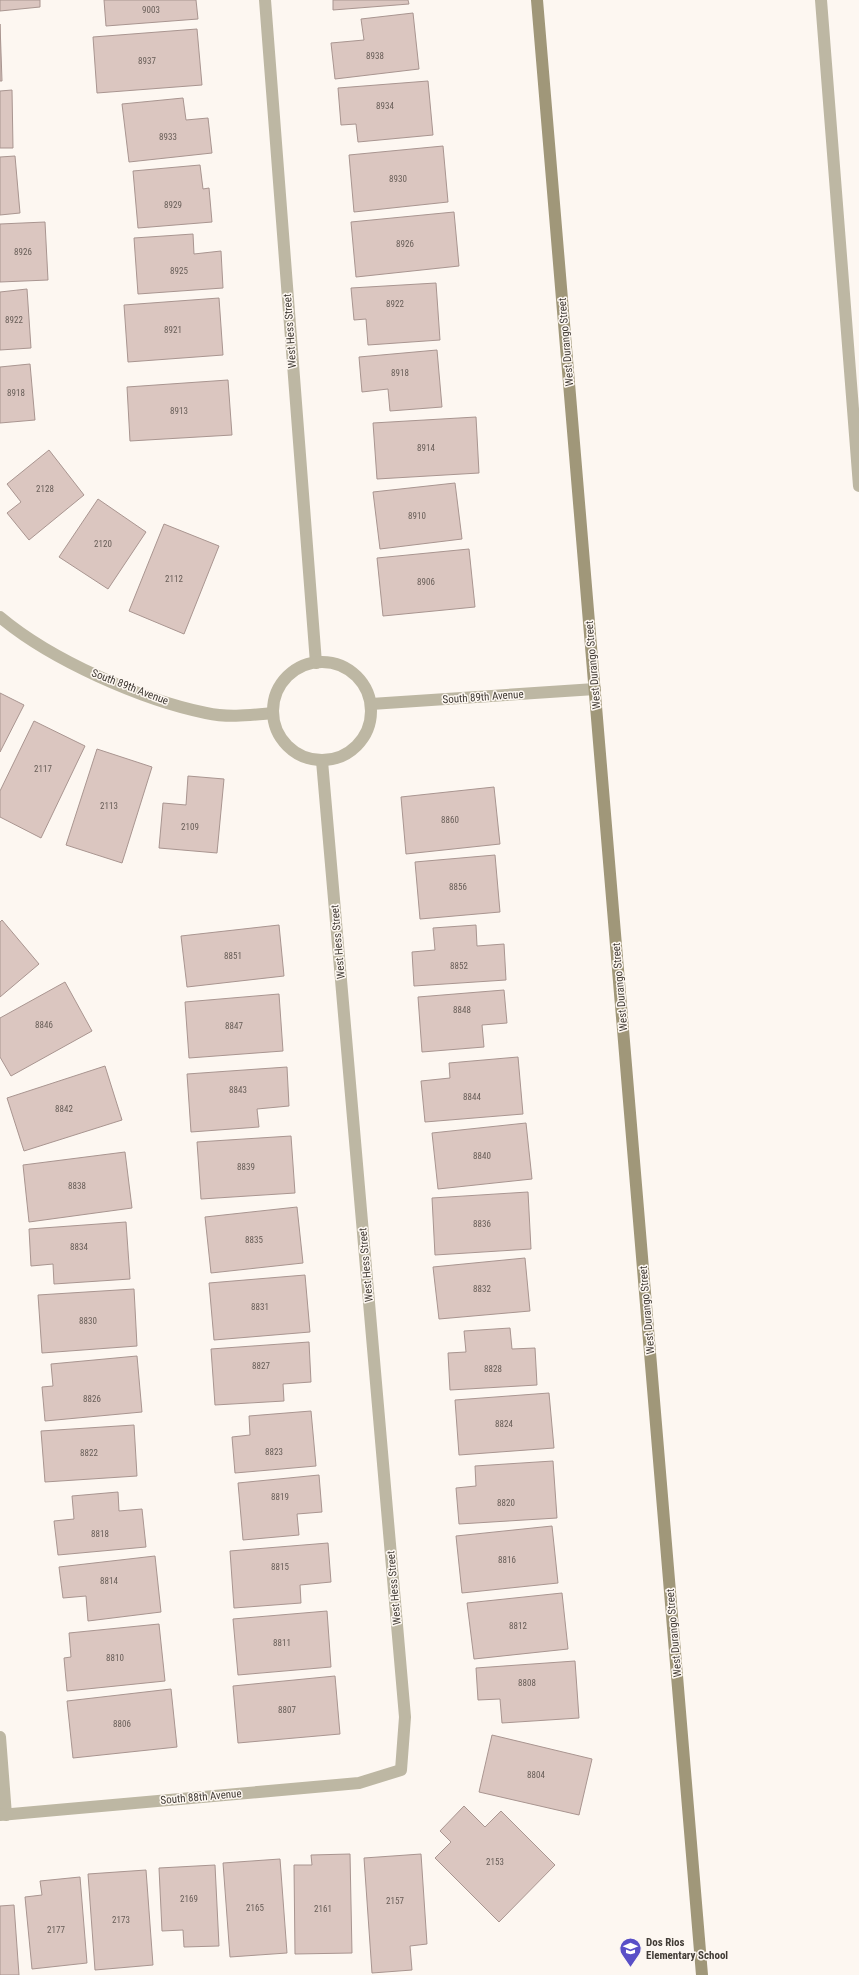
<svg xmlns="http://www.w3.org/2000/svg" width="859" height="1975" font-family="'Roboto Condensed',sans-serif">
<rect width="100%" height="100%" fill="#fdf7f1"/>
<!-- building -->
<g fill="#dbc6c0" stroke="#a99590">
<path d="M0,0h40v7l-40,4z"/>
<path d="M104,0h92l2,19 -92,7z"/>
<path d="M333,0h75l1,4 -76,6z"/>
<path d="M413,13l6,56 -84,10 -4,-36 33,-3 -3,-21z"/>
<path d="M0,24l2,57h-2z"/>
<path d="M197,29l5,56 -105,8 -4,-56z"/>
<path d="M428,81l5,54 -75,7 -2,-18 -15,1 -3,-37z"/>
<path d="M12,90l1,58h-13v-57z"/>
<path d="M183,98l3,22 22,-2 4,35 -83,9 -7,-58z"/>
<path d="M443,146l5,56 -94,10 -5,-57z"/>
<path d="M15,156l5,57 -20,2v-58z"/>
<path d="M200,165l3,24 6,-1 3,34 -74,6 -5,-57z"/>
<path d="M454,212l5,54 -103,11 -5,-55z"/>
<path d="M45,222l3,58 -48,2v-58z"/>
<path d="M193,234l1,20 27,-3 2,37 -85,6 -4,-56z"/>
<path d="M436,283l4,57 -72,5 -2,-26 -12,1 -3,-32z"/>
<path d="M27,289l4,59 -31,2v-58z"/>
<path d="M219,298l4,57 -95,7 -4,-57z"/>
<path d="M437,350l5,57 -52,4 -2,-22 -26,3 -3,-35z"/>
<path d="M30,364l5,56 -35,3v-56z"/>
<path d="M228,380l4,55 -102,6 -3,-54z"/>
<path d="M476,417l3,56 -102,6 -4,-56z"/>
<path d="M49,450l35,45 -55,45 -22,-27 14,-11 -14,-18z"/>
<path d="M455,483l7,56 -82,10 -7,-57z"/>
<path d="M98,499l48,33 -38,57 -49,-32z"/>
<path d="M164,524l55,22 -35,88 -55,-23z"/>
<path d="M469,549l6,58 -92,9 -6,-58z"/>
<path d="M0,693l24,12 -24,47z"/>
<path d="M34,721l51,25 -44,92 -41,-21v-26z"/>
<path d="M97,749l55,18 -30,96 -56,-18z"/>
<path d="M188,776l36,3 -7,74 -58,-5 4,-45 23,2z"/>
<path d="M494,787l6,57 -94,10 -5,-57z"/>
<path d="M495,855l5,57 -80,7 -5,-57z"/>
<path d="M2,920l37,44 -39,33v-75z"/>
<path d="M279,925l5,51 -97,11 -6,-51z"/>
<path d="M476,925l1,21 27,-2 2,36 -92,6 -2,-34 23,-2 -2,-22z"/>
<path d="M65,982l27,49 -81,45 -11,-19v-39z"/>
<path d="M504,990l3,33 -25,2 2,22 -62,5 -4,-55z"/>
<path d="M279,994l4,57 -94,7 -4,-56z"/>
<path d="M518,1057l5,57 -98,8 -4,-41 29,-3 -1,-15z"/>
<path d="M105,1066l17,54 -98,31 -17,-53z"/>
<path d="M287,1067l2,39 -32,3 2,18 -68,5 -4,-58z"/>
<path d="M526,1123l6,56 -94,10 -6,-56z"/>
<path d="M291,1136l4,57 -94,6 -4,-57z"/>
<path d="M125,1152l7,56 -103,14 -6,-57z"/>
<path d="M528,1192l3,57 -96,6 -3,-57z"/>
<path d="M297,1207l6,56 -92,10 -6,-56z"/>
<path d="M126,1222l4,57 -76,5 -1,-20 -22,2 -2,-37z"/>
<path d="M525,1258l5,53 -91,8 -6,-52z"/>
<path d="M305,1275l5,57 -96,8 -5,-57z"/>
<path d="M134,1289l3,57 -95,7 -4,-58z"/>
<path d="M510,1328l2,21 23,-1 2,37 -87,5 -2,-37 18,-1 -2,-21z"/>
<path d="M309,1342l2,40 -28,2 1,17 -69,4 -4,-56z"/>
<path d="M137,1356l5,56 -97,9 -3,-34 11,-1 -2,-22z"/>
<path d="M549,1393l5,55 -95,7 -4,-55z"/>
<path d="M311,1411l5,55 -81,7 -3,-36 18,-2 -1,-19z"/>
<path d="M134,1425l3,51 -92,6 -4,-51z"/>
<path d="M553,1461l4,57 -98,6 -3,-36 20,-2 -1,-20z"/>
<path d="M319,1475l3,37 -25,2 2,21 -56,5 -5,-57z"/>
<path d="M118,1492l1,19 23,-2 4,38 -88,8 -4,-34 20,-2 -2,-23z"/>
<path d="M552,1526l6,57 -96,10 -6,-57z"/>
<path d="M328,1543l3,39 -31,3 1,18 -67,5 -4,-57z"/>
<path d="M155,1556l6,56 -73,9 -2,-25 -23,2 -4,-31z"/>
<path d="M562,1593l6,56 -94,10 -7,-56z"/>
<path d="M327,1611l4,56 -93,8 -5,-56z"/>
<path d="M159,1624l6,57 -98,10 -3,-33 7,-1 -2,-24z"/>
<path d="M575,1661l4,57 -77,5 -2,-24 -22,1 -2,-32z"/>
<path d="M335,1676l5,58 -102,9 -5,-57z"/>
<path d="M171,1689l6,58 -104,11 -6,-57z"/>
<path d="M492,1735l100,24 -13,56 -100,-23z"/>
<path d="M464,1806l21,21 16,-16 54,54 -56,57 -64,-64 16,-16 -11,-11z"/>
<path d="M350,1854l2,99 -57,1 -1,-89h18l-1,-10z"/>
<path d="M421,1854l6,90 -17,2 2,24 -40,3 -8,-115z"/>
<path d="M280,1859l7,94 -57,4 -7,-94z"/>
<path d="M215,1865l4,81 -35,1 -1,-17 -21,1 -3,-63z"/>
<path d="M146,1870l7,95 -58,5 -7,-96z"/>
<path d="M80,1877l7,86 -55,6 -7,-72 17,-2 -2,-14z"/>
<path d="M14,1905l5,70h-19v-69z"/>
</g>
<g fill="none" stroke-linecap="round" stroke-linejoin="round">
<!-- lane -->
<path stroke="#bdb7a3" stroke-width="12" d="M821,0l38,486"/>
<!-- street -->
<g stroke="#bdb7a3" stroke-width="12">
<path d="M265,0l51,663"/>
<path d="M0,617c51,43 142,83 206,96 23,5 45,2 67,0"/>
<circle cx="322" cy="711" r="49"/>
<path d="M371,704l224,-15"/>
<path d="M0,1737l6,78"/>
<path d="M0,1815l359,-32 42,-13 4,-53 -83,-956"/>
</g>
<!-- secondary -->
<path stroke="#a09779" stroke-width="12" d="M537,0l165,1975"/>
</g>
<!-- icons -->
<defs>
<symbol id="school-pin" viewBox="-11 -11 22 30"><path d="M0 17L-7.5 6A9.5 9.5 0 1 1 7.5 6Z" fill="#594fc7" stroke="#fdf7f1"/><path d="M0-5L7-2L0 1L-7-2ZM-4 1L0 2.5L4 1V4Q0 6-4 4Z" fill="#fff"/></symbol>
</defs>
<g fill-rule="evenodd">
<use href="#school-pin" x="618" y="1936" width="25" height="34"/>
</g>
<g text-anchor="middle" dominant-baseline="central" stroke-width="3" stroke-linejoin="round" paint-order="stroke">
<!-- number labels -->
<g font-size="9" fill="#685e58">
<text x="151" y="10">9003</text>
<text x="375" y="56">8938</text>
<text x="147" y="61">8937</text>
<text x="385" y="106">8934</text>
<text x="168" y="137">8933</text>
<text x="398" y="179">8930</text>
<text x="173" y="205">8929</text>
<text x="405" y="244">8926</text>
<text x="23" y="252">8926</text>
<text x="179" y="271">8925</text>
<text x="395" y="304">8922</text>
<text x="14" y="320">8922</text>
<text x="173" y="330">8921</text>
<text x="400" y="373">8918</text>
<text x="16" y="393">8918</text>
<text x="179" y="411">8913</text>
<text x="426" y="448">8914</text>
<text x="45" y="489">2128</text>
<text x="417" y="516">8910</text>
<text x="103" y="544">2120</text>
<text x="174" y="579">2112</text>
<text x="426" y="582">8906</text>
<text x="43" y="769">2117</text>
<text x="109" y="806">2113</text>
<text x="450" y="820">8860</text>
<text x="190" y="827">2109</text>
<text x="458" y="887">8856</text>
<text x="233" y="956">8851</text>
<text x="459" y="966">8852</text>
<text x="462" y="1010">8848</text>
<text x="44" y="1025">8846</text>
<text x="234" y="1026">8847</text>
<text x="238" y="1090">8843</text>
<text x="472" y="1097">8844</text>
<text x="64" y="1109">8842</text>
<text x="482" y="1156">8840</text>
<text x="246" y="1167">8839</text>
<text x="77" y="1186">8838</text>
<text x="482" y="1224">8836</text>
<text x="254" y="1240">8835</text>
<text x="79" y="1247">8834</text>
<text x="482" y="1289">8832</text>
<text x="260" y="1307">8831</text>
<text x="88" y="1321">8830</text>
<text x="261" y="1366">8827</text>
<text x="493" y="1369">8828</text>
<text x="92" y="1399">8826</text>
<text x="504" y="1424">8824</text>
<text x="274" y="1452">8823</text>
<text x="89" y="1453">8822</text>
<text x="280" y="1497">8819</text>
<text x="506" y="1503">8820</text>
<text x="100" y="1534">8818</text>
<text x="507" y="1560">8816</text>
<text x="280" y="1567">8815</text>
<text x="109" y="1581">8814</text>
<text x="518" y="1626">8812</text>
<text x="282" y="1643">8811</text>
<text x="115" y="1658">8810</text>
<text x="527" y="1683">8808</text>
<text x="287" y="1710">8807</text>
<text x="122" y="1724">8806</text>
<text x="536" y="1775">8804</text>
<text x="495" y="1862">2153</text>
<text x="189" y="1899">2169</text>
<text x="395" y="1901">2157</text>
<text x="255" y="1908">2165</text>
<text x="323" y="1909">2161</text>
<text x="121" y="1920">2173</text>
<text x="56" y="1930">2177</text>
</g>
<!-- street labels -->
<g font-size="11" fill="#413b35" stroke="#fdf7f1">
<text transform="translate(290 331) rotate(-94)">West Hess Street</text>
<text transform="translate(566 342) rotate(-95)">West Durango Street</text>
<text transform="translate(593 665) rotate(-95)">West Durango Street</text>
<text transform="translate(130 687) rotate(21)">South 89th Avenue</text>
<text transform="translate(483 697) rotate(-4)">South 89th Avenue</text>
<text transform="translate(338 942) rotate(-95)">West Hess Street</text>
<text transform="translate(620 987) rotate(-95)">West Durango Street</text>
<text transform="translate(366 1265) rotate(-95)">West Hess Street</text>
<text transform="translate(647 1310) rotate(-95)">West Durango Street</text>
<text transform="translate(394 1588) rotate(-95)">West Hess Street</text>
<text transform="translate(674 1633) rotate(-95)">West Durango Street</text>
<text transform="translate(201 1797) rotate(-5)">South 88th Avenue</text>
</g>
<!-- poi labels -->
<g font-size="11" font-weight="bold" fill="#413b35" stroke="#fdf7f1" text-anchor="start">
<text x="646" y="1942">Dos Rios<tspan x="646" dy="13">Elementary School</tspan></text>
</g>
</g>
</svg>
